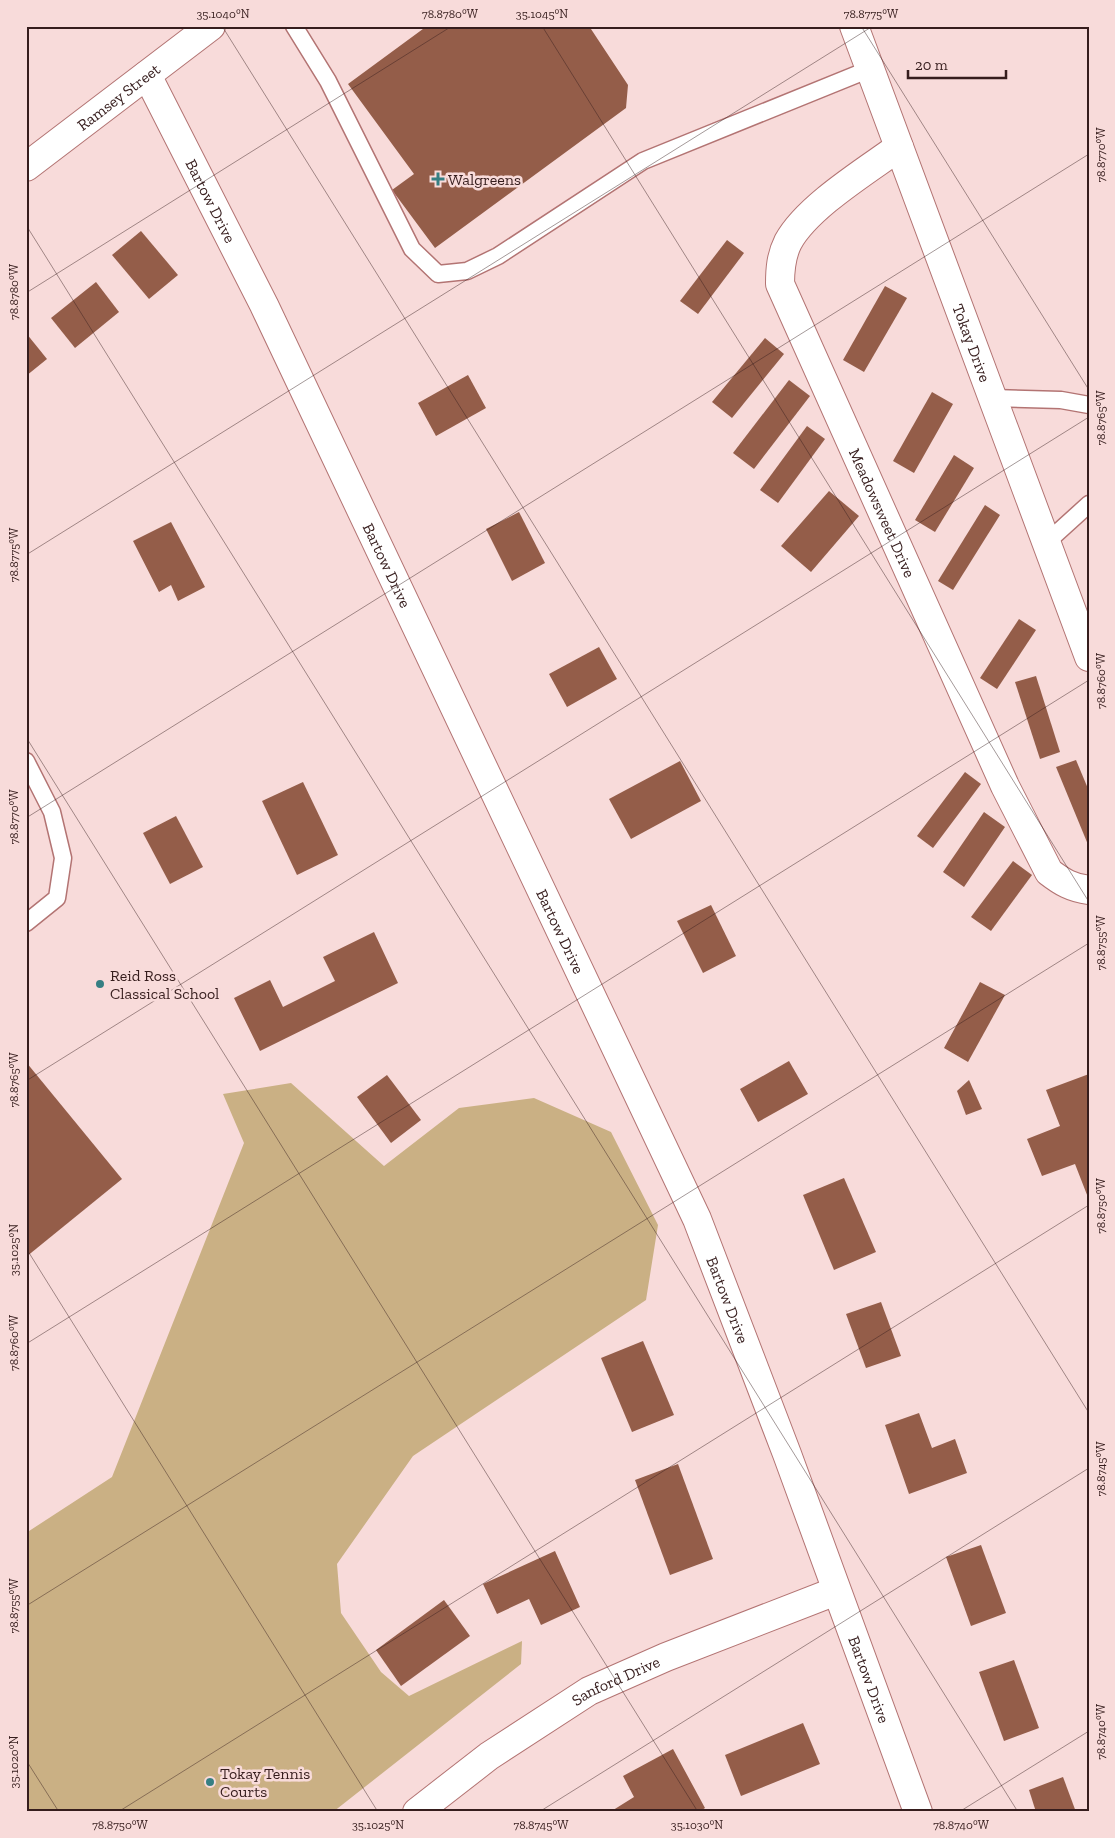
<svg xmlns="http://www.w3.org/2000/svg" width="1115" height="1838" font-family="'Zilla Slab',serif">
<rect width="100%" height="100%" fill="#f8dbda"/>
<!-- green -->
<path fill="#cab084" d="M291,1083l93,83 75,-58 75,-10 77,34 47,93 -12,75 -233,156 -76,108 4,49 40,59 28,24 113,-55 -1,23 -188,148h-307v-279l86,-56 132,-334 -21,-49z"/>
<!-- building -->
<g fill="#945d49">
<path d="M427,26h162l39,59 -2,23 -191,140 -43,-58 22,-16 -66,-90z"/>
<path d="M141,231l37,44 -29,24 -37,-44z"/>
<path d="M727,240l17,13 -46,61 -18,-13z"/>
<path d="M96,282l23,30 -44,36 -24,-30z"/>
<path d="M885,286l22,12 -43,74 -21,-12z"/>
<path d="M26,333l21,26 -21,17z"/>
<path d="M765,338l19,16 -52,64 -20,-16z"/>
<path d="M468,375l18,33 -50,28 -18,-33z"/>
<path d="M789,380l21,16 -56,73 -21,-16z"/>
<path d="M932,392l21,12 -39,69 -21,-12z"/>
<path d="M807,426l18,13 -47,64 -18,-13z"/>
<path d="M954,455l20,13 -39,64 -20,-12z"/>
<path d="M829,491l30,25 -48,56 -30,-26z"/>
<path d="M985,505l15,10 -47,75 -15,-9z"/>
<path d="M519,512l26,51 -33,18 -26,-52z"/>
<path d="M171,522l34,65 -27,14 -7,-16 -12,7 -26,-51z"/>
<path d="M1019,619l17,11 -39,59 -17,-11z"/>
<path d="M599,647l18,32 -50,28 -18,-33z"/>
<path d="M1036,676l24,76 -20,7 -25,-77z"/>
<path d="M1076,760l13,31v56l-33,-80z"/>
<path d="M680,761l21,40 -70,38 -22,-40z"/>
<path d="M965,772l16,12 -48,64 -16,-12z"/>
<path d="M303,782l35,73 -41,20 -35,-74z"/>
<path d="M984,812l21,15 -41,60 -21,-15z"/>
<path d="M176,816l27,51 -33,17 -27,-51z"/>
<path d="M1013,861l19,14 -41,56 -20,-14z"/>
<path d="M711,905l25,51 -33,17 -26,-52z"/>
<path d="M374,932l24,51 -138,68 -26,-53 36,-18 13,27 52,-26 -12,-24z"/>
<path d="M980,982l25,13 -37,67 -24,-14z"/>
<path d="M789,1061l19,33 -50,28 -18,-33z"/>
<path d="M26,1062l96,117 -96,78z"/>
<path d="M1089,1074v126l-14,-36 -33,12 -15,-37 33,-13 -14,-36z"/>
<path d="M387,1075l34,45 -30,23 -34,-46z"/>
<path d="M969,1080l13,29 -16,6 -9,-24z"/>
<path d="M844,1178l32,74 -42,18 -31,-75z"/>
<path d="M881,1302l20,54 -35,12 -20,-54z"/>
<path d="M643,1341l31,74 -42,17 -31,-74z"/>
<path d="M919,1413l13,35 23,-9 12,34 -58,21 -24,-69z"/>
<path d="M678,1464l35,95 -43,16 -35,-95z"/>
<path d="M981,1545l25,68 -35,13 -25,-69z"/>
<path d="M555,1551l25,56 -39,18 -12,-26 -32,15 -14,-30z"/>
<path d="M444,1600l26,36 -69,50 -25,-36z"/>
<path d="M1014,1660l25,68 -35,13 -25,-69z"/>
<path d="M803,1723l17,41 -79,32 -16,-41z"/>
<path d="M673,1749l32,59 -6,4h-89l24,-15 -11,-21z"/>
<path d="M1063,1777l13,35h-40l-7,-22z"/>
</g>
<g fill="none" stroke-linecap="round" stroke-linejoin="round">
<defs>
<g id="lane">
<path d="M294,26l34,55 84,168 26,25 29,-3 31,-15 145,-95 227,-92"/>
<path d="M993,398l68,2 28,5"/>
<path d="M1046,543l43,-39"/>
<path d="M26,761l26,51 11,46 -6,40 -31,25"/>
</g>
<g id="street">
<path id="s1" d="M854,26l235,631"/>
<path id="s2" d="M147,75l117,230 433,914 90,235 131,358"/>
<path id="s3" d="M899,147c-33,24 -92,60 -111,95 -7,14 -8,27 -8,42l225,502 44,86c13,10 23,16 40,18"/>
<path id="s4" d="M417,1812l72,-56 100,-65 77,-34 170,-66"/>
</g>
<g id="primary">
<path id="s5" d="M26,167l185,-141"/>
</g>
</defs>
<!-- lane casing -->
<use href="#lane" stroke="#b37473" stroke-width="19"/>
<!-- street casing -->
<use href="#street" stroke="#b37473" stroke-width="30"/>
<!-- primary casing -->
<use href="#primary" stroke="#b37473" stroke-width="30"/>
<!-- lane -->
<use href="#lane" stroke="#fff" stroke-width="16"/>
<!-- street -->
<use href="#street" stroke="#fff" stroke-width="28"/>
<!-- primary -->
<use href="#primary" stroke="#fff" stroke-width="28"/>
</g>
<!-- ticks -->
<path fill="none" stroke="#361d1d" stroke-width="1" stroke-opacity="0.45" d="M222,26l867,1387M542,26l547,876M861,26l228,364M26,30l6,-4M26,225l992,1587M26,293l426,-267M26,555l847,-529M26,737l672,1075M26,818l1063,-664M26,1081l1063,-664M26,1248l352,564M26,1344l1063,-664M26,1606l1063,-663M26,1760l33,52M118,1812l971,-607M539,1812l550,-344M959,1812l130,-81"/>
<!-- markers -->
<g fill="#367f83" stroke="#f8dbda" stroke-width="2">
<path d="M435.5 171.5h5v5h5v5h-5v5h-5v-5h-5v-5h5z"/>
<circle cx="100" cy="984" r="5"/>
<circle cx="210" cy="1782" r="5"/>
</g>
<g text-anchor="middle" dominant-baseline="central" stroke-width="5" stroke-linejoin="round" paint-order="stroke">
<!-- street labels -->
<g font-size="16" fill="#361d1d" stroke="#f8dbda">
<text stroke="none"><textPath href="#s5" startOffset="116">Ramsey Street</textPath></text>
<text stroke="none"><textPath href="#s2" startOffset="141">Bartow Drive</textPath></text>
<text stroke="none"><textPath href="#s1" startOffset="338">Tokay Drive</textPath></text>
<text stroke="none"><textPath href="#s3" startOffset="441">Meadowsweet Drive</textPath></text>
<text stroke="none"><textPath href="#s2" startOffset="546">Bartow Drive</textPath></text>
<text stroke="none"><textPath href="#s2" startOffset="951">Bartow Drive</textPath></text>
<text stroke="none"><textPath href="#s2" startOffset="1356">Bartow Drive</textPath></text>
<text stroke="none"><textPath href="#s2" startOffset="1761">Bartow Drive</textPath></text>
<text stroke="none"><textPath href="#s4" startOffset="239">Sanford Drive</textPath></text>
</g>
<!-- poi labels -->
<g font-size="16" fill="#361d1d" stroke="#f8dbda" text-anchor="start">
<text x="448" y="179">Walgreens</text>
<text x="110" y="975">Reid Ross<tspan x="110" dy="18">Classical School</tspan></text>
<text x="220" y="1773">Tokay Tennis<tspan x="220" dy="18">Courts</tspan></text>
</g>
</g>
<!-- border -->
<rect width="1115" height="1838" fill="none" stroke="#f8dbda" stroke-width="55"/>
<!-- scale -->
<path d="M908 70v8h98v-8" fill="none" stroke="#361d1d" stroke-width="2.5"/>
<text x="915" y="70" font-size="15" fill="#361d1d" stroke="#f8dbda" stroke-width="4" paint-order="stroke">20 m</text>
<rect x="28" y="28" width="1060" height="1782" fill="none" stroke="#361d1d" stroke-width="2"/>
<g font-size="12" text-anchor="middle" fill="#361d1d">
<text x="223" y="18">35.1040°N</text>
<text x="450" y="18">78.8780°W</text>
<text x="542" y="18">35.1045°N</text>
<text x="871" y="18">78.8775°W</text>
<text transform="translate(1101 155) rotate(-90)" y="4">78.8770°W</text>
<text transform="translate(14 292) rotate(-90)" y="4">78.8780°W</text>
<text transform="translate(1101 418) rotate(-90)" y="4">78.8765°W</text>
<text transform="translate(14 555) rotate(-90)" y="4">78.8775°W</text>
<text transform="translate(1101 681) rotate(-90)" y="4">78.8760°W</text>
<text transform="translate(14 817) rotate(-90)" y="4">78.8770°W</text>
<text transform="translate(1101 943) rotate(-90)" y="4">78.8755°W</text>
<text transform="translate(14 1080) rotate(-90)" y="4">78.8765°W</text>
<text transform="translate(1101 1206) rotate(-90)" y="4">78.8750°W</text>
<text transform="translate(14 1250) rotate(-90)" y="4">35.1025°N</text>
<text transform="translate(14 1343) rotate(-90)" y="4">78.8760°W</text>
<text transform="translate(1101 1469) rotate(-90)" y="4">78.8745°W</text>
<text transform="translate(14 1606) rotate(-90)" y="4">78.8755°W</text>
<text transform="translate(1101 1732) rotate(-90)" y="4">78.8740°W</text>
<text transform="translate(14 1762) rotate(-90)" y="4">35.1020°N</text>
<text x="120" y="1829">78.8750°W</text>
<text x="378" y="1829">35.1025°N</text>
<text x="541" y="1829">78.8745°W</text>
<text x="697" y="1829">35.1030°N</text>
<text x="961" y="1829">78.8740°W</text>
</g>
</svg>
